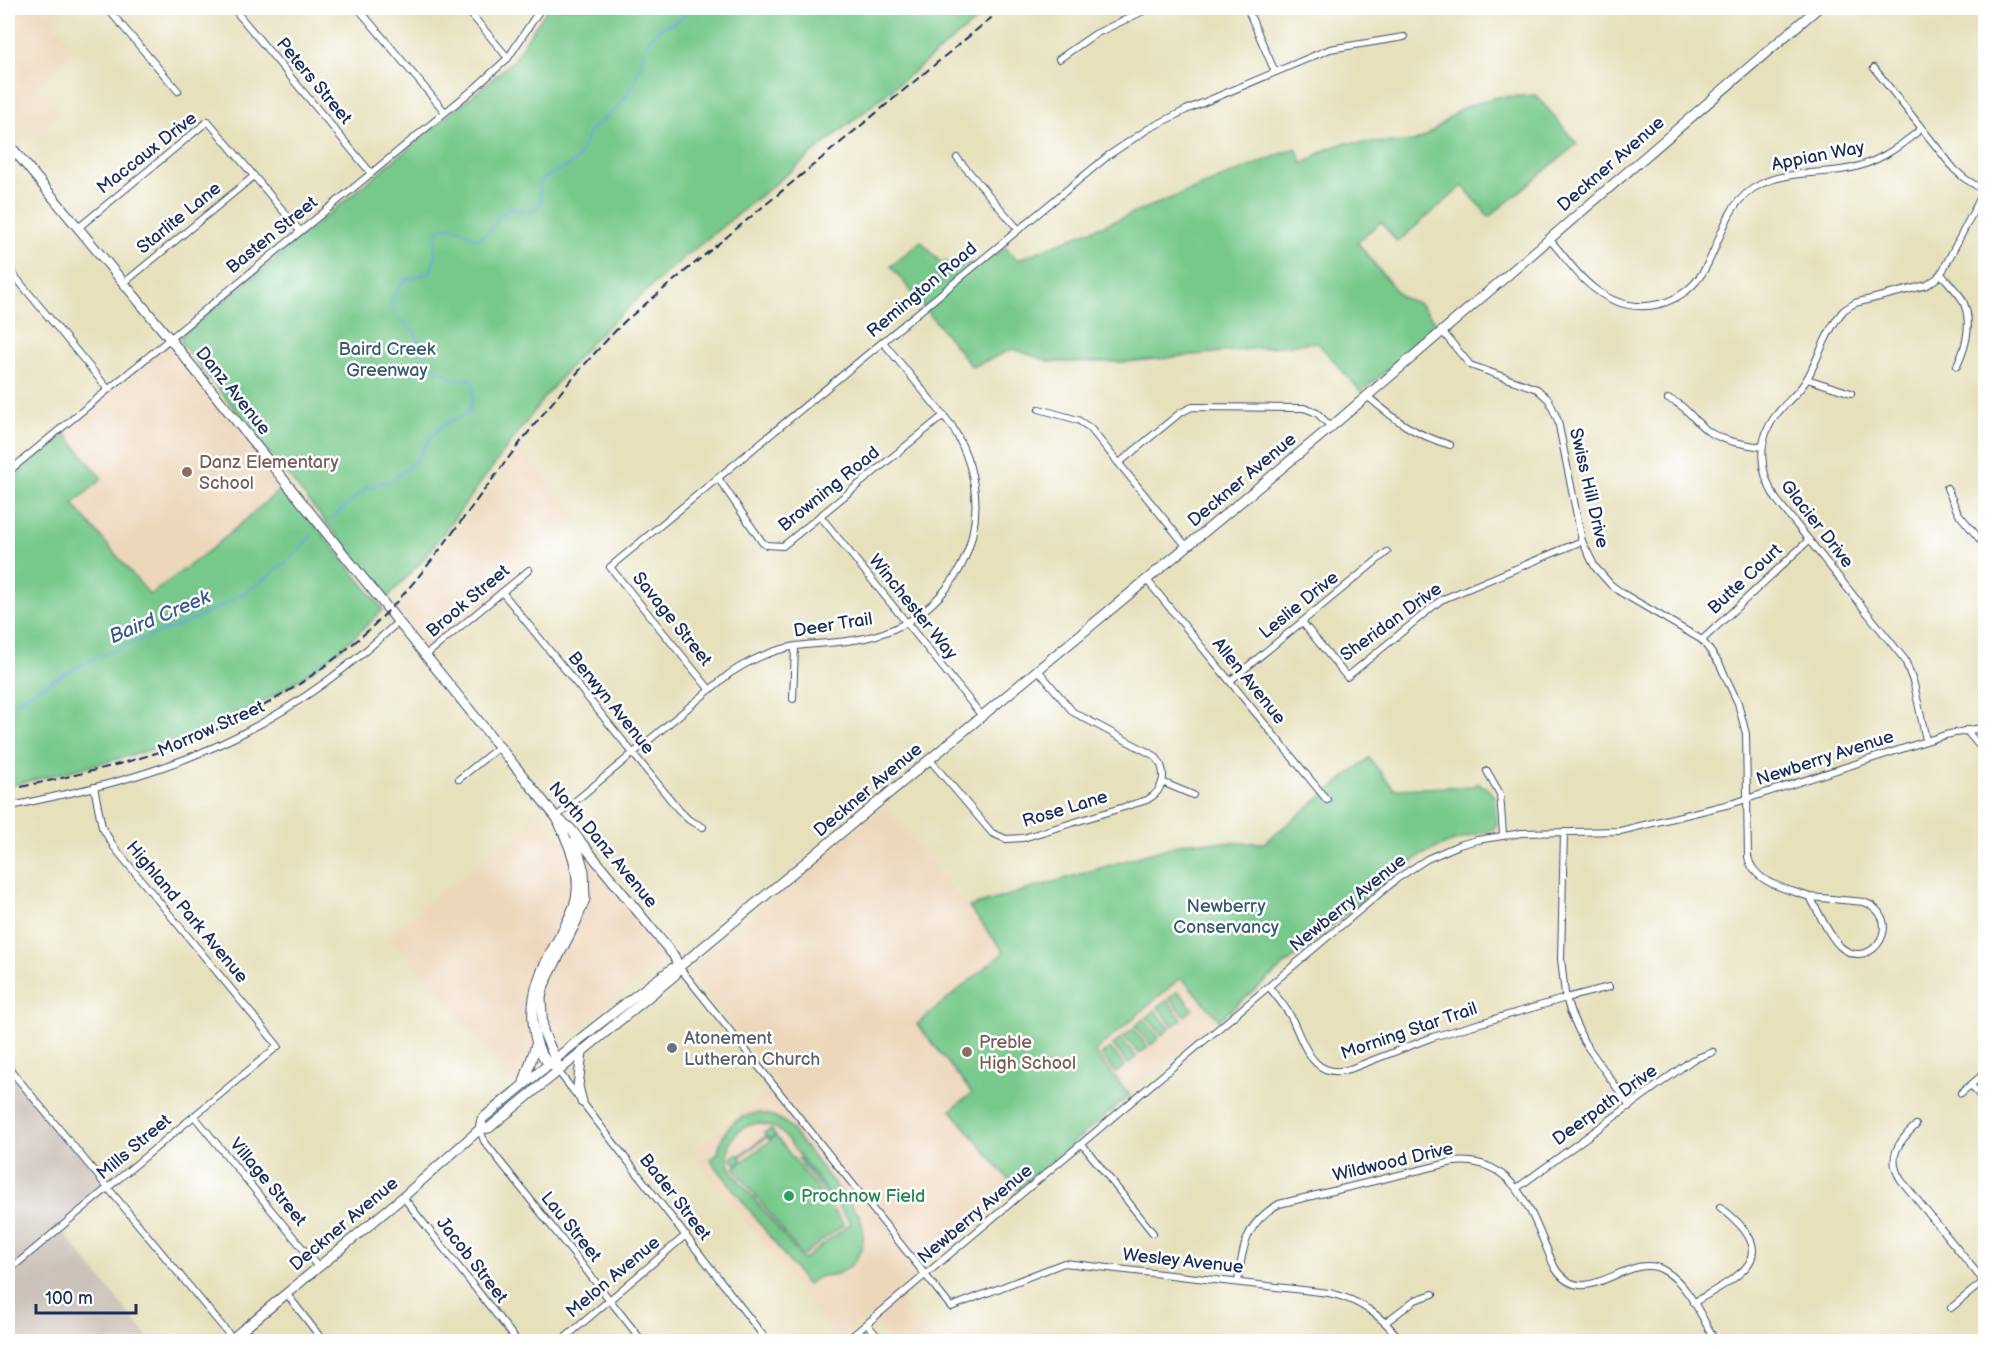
<svg xmlns="http://www.w3.org/2000/svg" width="1993" height="1349" font-family="'Balsamiq Sans',sans-serif">
<rect width="100%" height="100%" fill="#fff"/>
<filter id="ink" filterUnits="userSpaceOnUse"><feTurbulence type="fractalNoise" baseFrequency=".0167" numOctaves="2"/><feDisplacementMap in="SourceGraphic" scale="12" xChannelSelector="R" yChannelSelector="G"/><feConvolveMatrix kernelMatrix="1 2 1 2 8 2 1 2 1" color-interpolation-filters="sRGB"/></filter>
<filter id="wash" filterUnits="userSpaceOnUse"><feTurbulence type="fractalNoise" baseFrequency=".008" numOctaves="4" result="noise"/><feDisplacementMap in="SourceGraphic" scale="24" xChannelSelector="R" yChannelSelector="G"/><feGaussianBlur stdDeviation="1.35" result="paint"/><feColorMatrix in="noise" values="0 0 0 0 0 0 0 0 0 0 0 0 0 0 0 0 0 1.4 0 .05"/><feComposite in="paint" operator="in"/></filter>
<g filter="url(#wash)">
<rect width="100%" height="100%" fill="#e6e0bb"/>
<!-- built -->
<g fill="#edd7bb">
<path d="M8,8h58l-16,13 24,27 -37,39 22,27 -41,34 -10,-14z"/>
<path d="M170,339l124,152 -49,28 -30,27 -65,50 -77,-93 -7,-69 -30,24 -20,7z"/>
<path d="M521,447l56,69 -45,41 -3,13 -103,85 -33,-41z"/>
<path d="M885,806l168,206 50,-39 81,6 35,41 -326,273 45,48h-48l-24,-24 -28,23 -147,-188 87,-68 -86,-108 -1,-8z"/>
<path d="M541,814l10,17 40,31 73,97 -152,124 -123,-149z"/>
</g>
<!-- industrial -->
<path fill="#ccc2b9" d="M8,1067l100,121 -48,40 87,108 -6,5h-133z"/>
<!-- green -->
<g fill="#77c98b" stroke="#497c74" stroke-width="1.5" fill-rule="evenodd">
<path d="M548,8h444l-322,261 -77,71 -46,54 -123,165 -37,39 -205,-254 -1,-8 316,-261 15,-14z"/>
<path d="M1536,95l41,49 -88,73 -26,-31 -66,56 -16,-20 -24,20 44,55 17,6 21,23 -78,66 -44,-50 -189,20h-77l-38,-13 -41,18 -81,-101 30,-25 19,21 44,2 21,-17 12,13 279,-112 7,16 24,-15 17,-6 69,-1 12,-5 35,-28 36,-12z"/>
<path d="M66,434l36,45 -29,25 77,91 65,-49 67,-58 8,6 93,115c-47,50 -106,89 -169,117 -12,5 -25,12 -38,16 -55,18 -112,30 -168,44v-305z"/>
<path d="M1369,758l25,31 79,-3 5,-3 10,6 6,8 3,26 -3,6 -46,14 -26,12 -26,17 -177,148 -35,-40 -5,-1 -85,73 36,43 -113,95 -66,-80 21,-17 -55,-69 87,-72 -35,-45 219,-65 76,1z"/>
<path d="M1178,991l15,18 -8,7 -16,-18z"/>
<path d="M1167,1000l15,19 -9,7 -15,-19z"/>
<path d="M1155,1010l15,18 -8,7 -15,-18z"/>
<path d="M1144,1019l15,19 -8,7 -16,-19z"/>
<path d="M1133,1029l15,18 -9,7 -15,-18z"/>
<path d="M1121,1038l15,19 -8,7 -15,-19z"/>
<path d="M1110,1048l15,18 -9,7 -15,-18z"/>
<path d="M758,1113l16,3 13,8 72,91c10,23 2,49 -22,59 -6,2 -13,1 -19,3 -3,1 -8,6 -11,8l-97,-126 8,-6c3,-23 17,-37 40,-40zM759,1123l17,5 8,7 67,88 -48,37 -69,-86c-14,-23 -1,-48 25,-51z"/>
<path d="M771,1129l4,6 -6,4 -2,-2 -27,20 2,3 -6,5 -5,-7 6,-4 2,2 27,-20 -2,-3z"/>
<path d="M776,1136l68,88 -42,32 -68,-88z"/>
<path d="M800,1157l30,38 -3,2 -29,-38z"/>
</g>
<g fill="none" stroke-linecap="round" stroke-linejoin="round">
<!-- stream -->
<g stroke="#70a6de" stroke-width="2">
<path d="M331,519l36,-32 28,-8 22,-20 13,-21 13,-13 25,-12 5,-14v-18l-5,-2 -12,1 -31,-19c-4,-22 -10,-33 -30,-45l-3,-17 11,-18 27,-8c7,-14 4,-27 7,-42l9,-5 15,4 16,9c17,-6 19,-25 34,-32l19,6 11,-10 -2,-20 12,-9 18,-8 11,-10 10,-26 29,-23 16,-25 7,-21 5,-20 14,-13 18,-8 12,-12"/>
<path d="M8,707c39,-26 82,-47 126,-65 16,-7 35,-12 51,-19 49,-21 93,-47 127,-88"/>
</g>
</g>
</g>
<g filter="url(#ink)">
<g fill="none" stroke-linecap="round" stroke-linejoin="round">
<defs>
<g id="street">
<path d="M107,8l71,83"/>
<path d="M233,8l138,165"/>
<path d="M358,8l87,104"/>
<path d="M466,8l42,50"/>
<path d="M1247,8l28,64"/>
<path d="M1059,59l36,-25 55,-26"/>
<path d="M1874,68l80,101 10,9 22,14"/>
<path d="M957,158l61,71"/>
<path d="M78,228l130,-107 92,110"/>
<path d="M1549,239c16,17 30,40 50,53 37,27 88,14 108,-27 16,-30 19,-64 54,-81 24,-12 54,-10 80,-14 32,-4 56,-21 80,-41"/>
<path d="M8,268l100,121"/>
<path d="M1941,274c6,7 13,14 19,22 14,21 7,49 -3,70"/>
<path d="M124,283l130,-107"/>
<path d="M1442,331l28,34 67,24 12,11 9,21 24,120 13,26 16,18 11,8 80,47 17,23 19,40 8,31 2,123c6,27 40,32 62,40"/>
<path d="M1807,379l44,14"/>
<path d="M1367,396c30,25 44,37 83,49"/>
<path d="M1668,399c18,5 25,22 40,32 16,11 36,13 54,16"/>
<path d="M1039,409l39,11 12,8 97,119"/>
<path d="M1119,463l61,-50 12,-6 112,1 13,5 14,14"/>
<path d="M8,472l468,-385 32,-29 33,-50"/>
<path d="M718,478l44,64 4,3 17,1 161,-131"/>
<path d="M1947,488l11,25 28,34"/>
<path d="M821,517l161,199"/>
<path d="M1147,580l180,220"/>
<path d="M502,592l177,218 10,10 14,7"/>
<path d="M1302,622l45,55 94,-77 141,-59"/>
<path d="M1702,640l107,-100"/>
<path d="M426,655l103,-85"/>
<path d="M1230,681l157,-129"/>
<path d="M710,690l-100,-123 499,-412 39,-26 38,-19 144,-61 74,-12"/>
<path d="M793,699l2,-52"/>
<path d="M1966,730l20,24"/>
<path d="M1926,740l-12,-56 -9,-24 -129,-161c-17,-27 -20,-59 1,-85 10,-13 22,-21 30,-35 12,-22 20,-50 37,-69l11,-7 72,-18 10,-7 6,-8 41,-79"/>
<path d="M930,760l62,73 14,6 17,-1 124,-38c18,-10 21,-29 8,-44l-82,-44 -35,-42"/>
<path d="M1487,771l13,23 3,40"/>
<path d="M459,779l41,-33"/>
<path d="M1162,782l31,13"/>
<path d="M8,807c51,-12 105,-22 155,-40 90,-30 167,-81 236,-146"/>
<path d="M556,817l173,-143c21,-14 43,-24 67,-28 23,-3 46,-3 69,-8 52,-11 95,-50 107,-102 9,-39 0,-76 -20,-110l-69,-84"/>
<path d="M1564,832l-3,127 4,35 5,17 14,31 46,64"/>
<path d="M1810,897l54,5c42,16 9,70 -22,46 -12,-9 -24,-37 -32,-51z"/>
<path d="M679,967l272,340 113,-44 265,30c32,7 53,23 73,49"/>
<path d="M1269,987c8,10 16,19 22,30 13,26 21,64 59,52l83,-32 133,-39 43,-11"/>
<path d="M8,1067l224,271"/>
<path d="M558,1071l210,271"/>
<path d="M1971,1085l15,18"/>
<path d="M1961,1093l19,-16"/>
<path d="M194,1116l124,151"/>
<path d="M1916,1125c-17,16 -30,32 -15,55l85,104"/>
<path d="M480,1129l4,12 159,201"/>
<path d="M1082,1144l71,89"/>
<path d="M1517,1188l175,-128 21,-8"/>
<path d="M403,1197l115,145"/>
<path d="M8,1271l270,-225 -164,-199 -12,-20 -8,-40"/>
<path d="M1238,1282c5,-35 7,-59 41,-78l174,-42c66,-7 80,58 102,106 30,47 73,-20 110,3 24,14 37,47 51,71"/>
<path d="M286,1293l38,49"/>
<path d="M1693,1303c49,-29 92,-46 27,-96"/>
<path d="M1951,1308l33,-27"/>
<path d="M1386,1322l29,-22 18,-6"/>
<path d="M867,1324l15,18"/>
<path d="M560,1342l126,-107"/>
<path d="M845,1342l553,-464 29,-19 32,-14 18,-5 45,-7 98,-2 114,-28 211,-68 41,-8"/>
</g>
<g id="secondary">
<path d="M8,143l162,196 386,478 15,12 10,13 93,114 5,11"/>
<path d="M582,1052l-4,34 4,16"/>
<path d="M557,1063l-14,-32 -2,-33 3,-13 32,-63 9,-23 -1,-28 -9,-31"/>
<path d="M552,1066c-12,-10 -16,-22 -18,-36 -6,-37 9,-65 27,-96 7,-14 15,-28 16,-43 2,-27 -9,-47 -19,-71"/>
<path d="M524,1082l12,-37"/>
<path d="M480,1129l9,-1 186,-153 4,-8 652,-540 487,-419"/>
<path d="M228,1342l175,-145 77,-68 2,-10c63,-52 125,-103 191,-151l6,-1"/>
</g>
</defs>
<!-- street casing -->
<use href="#street" stroke="#394a6c" stroke-width="8"/>
<!-- secondary casing -->
<use href="#secondary" stroke="#394a6c" stroke-width="11"/>
<!-- street -->
<use href="#street" stroke="#fff" stroke-width="6"/>
<!-- secondary -->
<use href="#secondary" stroke="#fff" stroke-width="9"/>
<!-- rail -->
<path stroke="#1b2f5e" stroke-width="2" stroke-dasharray="9 4.5" stroke-linecap="butt" d="M8,790c43,-10 89,-19 132,-32 87,-26 168,-71 234,-133 45,-43 80,-95 117,-144 42,-56 85,-110 134,-160l378,-313"/>
</g>
</g>
<!-- markers -->
<g fill="#8d6e63" stroke="#fff" stroke-width="2">
<circle cx="187" cy="472" r="6"/>
<circle cx="967" cy="1052" r="6"/>
</g>
<circle fill="#6b7280" stroke="#fff" stroke-width="2" cx="672" cy="1048" r="6"/>
<circle fill="#2e9e5b" stroke="#fff" stroke-width="2" cx="789" cy="1196" r="6"/>
<g text-anchor="middle" dominant-baseline="central" stroke-width="5" stroke-linejoin="round" paint-order="stroke">
<!-- street labels -->
<g font-size="18" fill="#1b2f5e" stroke="#fff">
<text transform="translate(314 81) rotate(50)">Peters Street</text>
<text transform="translate(147 153) rotate(-38)">Maccaux Drive</text>
<text transform="translate(1818 156) rotate(-11)">Appian Way</text>
<text transform="translate(1611 164) rotate(-41)">Deckner Avenue</text>
<text transform="translate(179 218) rotate(-39)">Starlite Lane</text>
<text transform="translate(272 235) rotate(-39)">Basten Street</text>
<text transform="translate(922 290) rotate(-40)">Remington Road</text>
<text transform="translate(233 391) rotate(51)">Danz Avenue</text>
<text transform="translate(1242 480) rotate(-40)">Deckner Avenue</text>
<text transform="translate(1589 488) rotate(77)">Swiss Hill Drive</text>
<text transform="translate(829 489) rotate(-39)">Browning Road</text>
<text transform="translate(1817 524) rotate(52)">Glacier Drive</text>
<text transform="translate(1745 579) rotate(-43)">Butte Court</text>
<text transform="translate(468 601) rotate(-40)">Brook Street</text>
<text transform="translate(1299 605) rotate(-39)">Leslie Drive</text>
<text transform="translate(913 607) rotate(51)">Winchester Way</text>
<text transform="translate(672 619) rotate(51)">Savage Street</text>
<text transform="translate(1391 622) rotate(-36)">Sheridan Drive</text>
<text transform="translate(833 625) rotate(-9)">Deer Trail</text>
<text transform="translate(1249 681) rotate(51)">Allen Avenue</text>
<text transform="translate(611 703) rotate(51)">Berwyn Avenue</text>
<text transform="translate(211 729) rotate(-24)">Morrow Street</text>
<text transform="translate(1825 758) rotate(-18)">Newberry Avenue</text>
<text transform="translate(868 790) rotate(-40)">Deckner Avenue</text>
<text transform="translate(1065 809) rotate(-17)">Rose Lane</text>
<text transform="translate(603 845) rotate(50)">North Danz Avenue</text>
<text transform="translate(1348 903) rotate(-39)">Newberry Avenue</text>
<text transform="translate(187 912) rotate(50)">Highland Park Avenue</text>
<text transform="translate(1409 1031) rotate(-19)">Morning Star Trail</text>
<text transform="translate(1605 1105) rotate(-36)">Deerpath Drive</text>
<text transform="translate(134 1147) rotate(-40)">Mills Street</text>
<text transform="translate(1393 1162) rotate(-13)">Wildwood Drive</text>
<text transform="translate(268 1182) rotate(50)">Village Street</text>
<text transform="translate(675 1197) rotate(52)">Bader Street</text>
<text transform="translate(975 1214) rotate(-40)">Newberry Avenue</text>
<text transform="translate(344 1224) rotate(-40)">Deckner Avenue</text>
<text transform="translate(571 1227) rotate(51)">Lau Street</text>
<text transform="translate(472 1260) rotate(52)">Jacob Street</text>
<text transform="translate(1183 1261) rotate(6)">Wesley Avenue</text>
<text transform="translate(613 1277) rotate(-40)">Melon Avenue</text>
</g>
<!-- park labels -->
<g font-size="18" fill="#375d6c" stroke="#fff">
<text x="387" y="349">Baird Creek<tspan x="387" dy="21">Greenway</tspan></text>
<text x="1226" y="906">Newberry<tspan x="1226" dy="21">Conservancy</tspan></text>
</g>
<!-- education labels -->
<g font-size="18" fill="#785e54" stroke="#fff" text-anchor="start">
<text x="199" y="462">Danz Elementary<tspan x="199" dy="21">School</tspan></text>
<text x="979" y="1042">Preble<tspan x="979" dy="21">High School</tspan></text>
</g>
<!-- worship labels -->
<g font-size="18" fill="#5b616d" stroke="#fff" text-anchor="start">
<text x="684" y="1038">Atonement<tspan x="684" dy="21">Lutheran Church</tspan></text>
</g>
<!-- leisure labels -->
<g font-size="18" fill="#27864d" stroke="#fff" text-anchor="start">
<text x="801" y="1196">Prochnow Field</text>
</g>
<!-- water labels -->
<g font-size="20" font-style="italic" fill="#39598b" stroke="#fff">
<text transform="translate(160 617) rotate(-23)">Baird Creek</text>
</g>
</g>
<!-- margin -->
<rect width="1993" height="1349" fill="none" stroke="#fff" stroke-width="30"/>
<!-- scale -->
<path d="M36 1304v9h100v-9" fill="none" stroke="#1b2f5e" stroke-width="3"/>
<text x="45" y="1304" font-size="18" fill="#1b2f5e" stroke="#ffffff" stroke-width="4.5" paint-order="stroke">100 m</text>
</svg>
